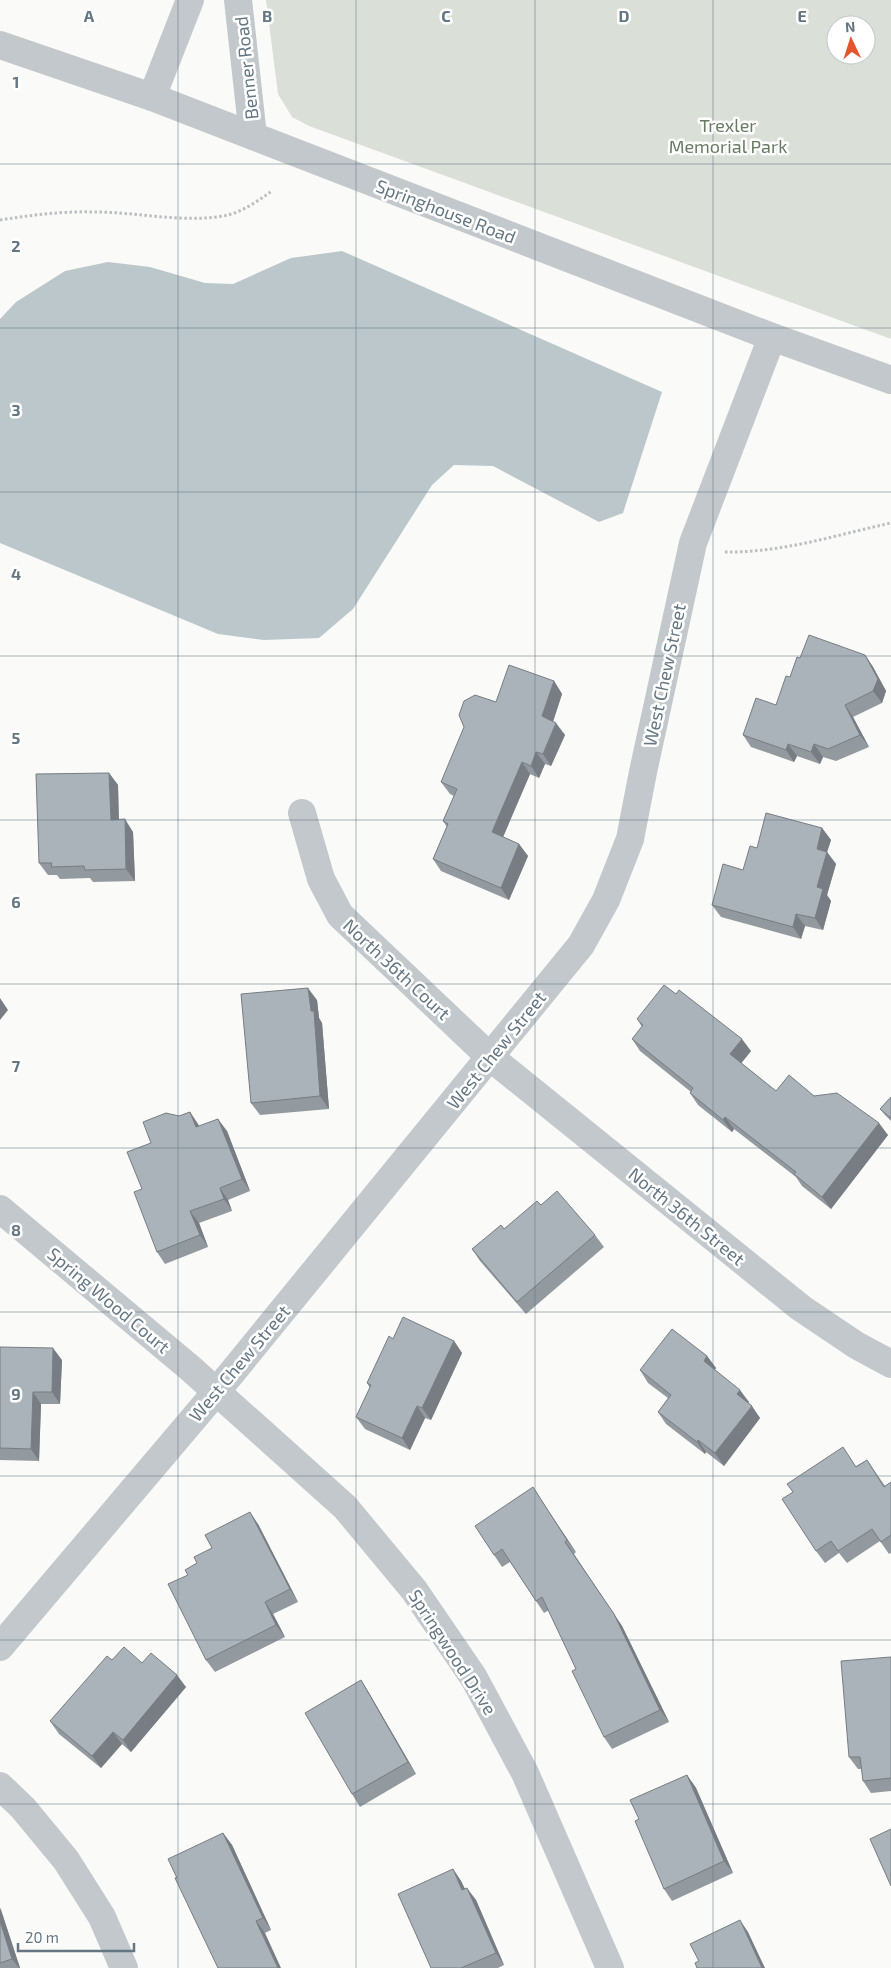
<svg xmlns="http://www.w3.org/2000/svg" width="891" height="1968" font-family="'Exo 2',sans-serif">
<rect width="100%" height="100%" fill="#fafaf8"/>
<!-- green -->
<path fill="#dadfd7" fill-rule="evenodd" d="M266,0h625v339l-582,-213 -17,-9 -14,-23zM836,25h30v30h-30z"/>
<!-- water -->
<path fill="#bbc7cb" d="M342,251l320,141 -39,121 -24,9 -106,-56 -39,-1 -22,20 -79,124 -34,29 -55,2 -46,-6 -218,-91v-224l16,-17 49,-31 43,-9 42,5 55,16 28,1 58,-26z"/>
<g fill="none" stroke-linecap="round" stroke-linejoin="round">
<!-- path -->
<g stroke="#bbbfc2" stroke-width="3" stroke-dasharray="2.5 2.5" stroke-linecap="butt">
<path d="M0,220c32,-5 63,-9 95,-8 43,0 91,12 133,3 16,-4 31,-15 44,-24"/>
<path d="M725,552c56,1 111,-17 166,-29"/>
</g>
<!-- minor -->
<g stroke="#c3c8cc" stroke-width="28">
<path d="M238,0l15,136"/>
<path d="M0,45l152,52 620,240 119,43"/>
<path d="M152,97l38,-97"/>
<path d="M302,813l19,66 19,36 150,142 311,251 55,37 35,19"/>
<path d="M0,1209l190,159 155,139 69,83 60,88 51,95 85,195"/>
<path d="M0,1647l216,-255 365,-447 25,-45 24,-61 13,-67 50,-229 79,-206"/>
<path d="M0,1786l23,22 43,52 36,57 22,51"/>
</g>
</g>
<!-- wall -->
<g fill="#929a9f">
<path d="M865,655l8,12 13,24 -4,12 -29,14 16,30 -33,14 -13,-4 -3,7 -23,-8 -3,6 -43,-15 -8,-12 33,-30 24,-47z"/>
<path d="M554,681l8,13 -9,27 12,14 -14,31 -6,-2 -6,14 -9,-4 -27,63 16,7 9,12 -19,44 -68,-29 -8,-12 14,-32 -4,-6 11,-25 -4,-2 -9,-12 55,-80z"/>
<path d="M109,773l9,12 1,35 14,12 2,49 -42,1 -3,-4 -30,1 -3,-4h-9l-9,-12z"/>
<path d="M822,828l9,12 -4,12 9,12 -9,31 4,6 -8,29 -18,-4 -4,13 -80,-22 -9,-12 31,-35 14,-22z"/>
<path d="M317,1000l2,18 3,5 7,86 -69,6 -9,-12z"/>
<path d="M637,1019l114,32 -10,12 35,28 38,5 74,39 -57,74 -29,-23 -6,-9 -62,-48 -2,3 -34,-27 -8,-12 1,-1 -51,-41 -8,-12 10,-12z"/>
<path d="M891,1097v24l-6,-6 -5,-6z"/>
<path d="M190,1112l9,14 28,5 23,60 -22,9 4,11 -33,12 9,24 -43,17 -8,-12 -15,-63 9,-46 28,-27z"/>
<path d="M541,1205l54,30 9,12 -78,67 -46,-53 -8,-12z"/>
<path d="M393,1339l61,2 8,12 -31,67 -6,-2 -15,32 -45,-21 -9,-12 14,-29 -3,-5z"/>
<path d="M0,1347l62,13 -2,44h-19l-2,57 -39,-1z"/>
<path d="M707,1356l9,12 -1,2 34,32 -1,1 12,15 -36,48 -18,-14 -1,2 -39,-30 -8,-12 10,-14 -20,-15 -8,-13z"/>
<path d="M867,1460l18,26 6,-4v71l-2,1 -9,-13 -33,22 -8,-10 -14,10 -9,-12 40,-85z"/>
<path d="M541,1500l35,52 -2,2 48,72 47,96 -57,27 -8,-12 -28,-68 -27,-59 -5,3 -34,-51 -8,5 -8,-12z"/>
<path d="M258,1524l40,78 -25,12 12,23 -70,35 -9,-12 -18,-85 9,-12z"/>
<path d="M891,1657v134l-20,2 -8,-12 -1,-12h-4l-9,-12z"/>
<path d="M112,1660l30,3 44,24 -55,65 -9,-8 -21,24 -42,-34 -9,-13z"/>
<path d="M361,1680l8,13 47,81 -56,33 -8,-13z"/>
<path d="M687,1775l9,13 37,85 -61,28 -8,-12 -25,-70z"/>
<path d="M223,1833l9,12 39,85 -6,3 -90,-55z"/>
<path d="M453,1869l8,12 4,8 11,11 28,65 -6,3h-67z"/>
<path d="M0,1908l1,2 19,58h-20z"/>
</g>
<!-- shaded-wall -->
<g fill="#777d82">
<path d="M865,655l8,12 13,24 -4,12 -9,-12z"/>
<path d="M554,681l8,13 -11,34 -9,-12z"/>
<path d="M845,705l8,12 16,30 -9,-12z"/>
<path d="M556,723l9,12 -14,31 -8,-12z"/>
<path d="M788,744l9,12 -3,6 -8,-12z"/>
<path d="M814,744l9,13 -3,7 -9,-12z"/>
<path d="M536,752l9,12 -6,14 -8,-12z"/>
<path d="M522,762l8,12 -30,70 -8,-12z"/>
<path d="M109,773l9,12 1,47 -8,-12z"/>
<path d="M125,819l8,13 2,49 -9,-12z"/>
<path d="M822,828l9,12 -4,12 9,12 -9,31 4,6 -8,29 -8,-12 2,-31v-38z"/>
<path d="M519,844l9,12 -19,44 -8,-12z"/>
<path d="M796,914l9,12 -4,13 -8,-12z"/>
<path d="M308,988l9,12 2,18 3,5 7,86 -9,-13z"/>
<path d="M0,998l8,12 -8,10z"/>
<path d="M742,1039l9,12 -12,15 -9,-12z"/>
<path d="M190,1112l8,12 7,15 -9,-12z"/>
<path d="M725,1117l9,12 -2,3 -9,-12z"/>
<path d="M218,1119l9,12 23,60 -8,-12z"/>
<path d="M879,1123l9,12 -57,74 -9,-12z"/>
<path d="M220,1188l8,12 4,11 -8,-12z"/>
<path d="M190,1211l9,12 9,24 -8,-12z"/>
<path d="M454,1341l8,12 -31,67 -9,-12z"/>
<path d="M53,1348l9,12 -2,44 -8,-12z"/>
<path d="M707,1356l9,12 -4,5 -8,-12z"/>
<path d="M740,1390l9,12 -4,4 -8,-12z"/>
<path d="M33,1392l8,12 -2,57 -8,-12z"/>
<path d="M417,1406l8,12 -15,32 -8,-12z"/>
<path d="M752,1406l8,12 -36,48 -9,-13z"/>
<path d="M698,1440l8,12 -1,2 -8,-12z"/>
<path d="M533,1487l8,13 35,52 -9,-12z"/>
<path d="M250,1512l8,12 40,78 -8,-13z"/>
<path d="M565,1542l57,84 47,96 -9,-12z"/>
<path d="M265,1602l8,12 12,23 -9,-12z"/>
<path d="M177,1675l9,12 -55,65 -8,-12z"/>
<path d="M361,1680l8,13 47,81 -8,-12z"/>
<path d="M113,1732l9,12 -21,24 -9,-12z"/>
<path d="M687,1775l9,13 37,85 -9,-12z"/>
<path d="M223,1833l9,12 39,85 -8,-12z"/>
<path d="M453,1869l8,12 10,21 -9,-12z"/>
<path d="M467,1888l9,12 28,65 -8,-12z"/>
<path d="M0,1908l1,2 19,58h-1l-7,-9 -12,-38z"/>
<path d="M740,1920l8,12 17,36h-3z"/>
<path d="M256,1921l9,12 16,35h-3z"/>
</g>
<!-- building -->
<g fill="#aab3b9" stroke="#777d82">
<path d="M809,635l56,20 13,24 -5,12 -28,14 15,30 -32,14 -14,-5 -3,8 -23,-8 -2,6 -43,-15 13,-37 20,7 10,-29 4,1 7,-20 3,1z"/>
<path d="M509,665l45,16 -12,35 14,7 -13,31 -7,-2 -5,14 -9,-4 -30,70 27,12 -18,44 -68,-29 15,-35 -5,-3 14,-32 -16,-7 23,-55 -5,-12 5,-14 11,-6 21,7z"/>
<path d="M109,773l2,47 14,-1 1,50 -41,1 -1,-4 -33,1 1,-4h-13l-3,-89z"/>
<path d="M766,813l56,15 -5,21 10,3 -10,35 6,2 -8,29 -19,-4 -3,13 -81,-22 11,-41 20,6 7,-24 7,2z"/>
<path d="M664,985l12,9 3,-4 63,49 -12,15 46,37 13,-16 25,21 23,-3 42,30 -57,74 -28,-23 2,-2 -71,-55 -2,3 -33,-27 3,-5 -61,-49 11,-14 -6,-6z"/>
<path d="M308,988l3,23h3l6,85 -69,7 -10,-109z"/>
<path d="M891,1097v21l-11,-9z"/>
<path d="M190,1112l6,15 22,-8 24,60 -22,9 4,11 -34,12 10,24 -43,17 -23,-60 8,-3 -15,-37 24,-9 -8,-21 23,-9 13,3z"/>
<path d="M557,1191l38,44 -78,67 -45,-53 29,-24 3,4 33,-28 4,4z"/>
<path d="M403,1317l51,24 -32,67 -5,-2 -15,32 -46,-21 15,-32 -4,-2 22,-47 4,3z"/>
<path d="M672,1329l35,27 -3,5 36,29 -3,4 15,12 -37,47 -17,-13 -1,2 -39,-30 13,-17 -31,-25z"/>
<path d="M0,1347l53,1 -1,44h-19l-2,57 -31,-1z"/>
<path d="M843,1447l13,20 11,-7 17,27 7,-5v53l-10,7 -9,-13 -34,22 -7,-10 -15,10 -34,-52 11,-7 -6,-8z"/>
<path d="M533,1487l34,53 -2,2 49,72 46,96 -56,27 -32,-66 4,-2 -34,-72 -6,4 -34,-52 -8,6 -19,-29z"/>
<path d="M250,1512l40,77 -25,13 11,23 -70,35 -38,-76 20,-9 -3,-5 12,-7 -3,-6 18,-9 -7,-13z"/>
<path d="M124,1647l18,16 9,-10 26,22 -54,65 -10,-8 -21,24 -42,-35 57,-65 5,4z"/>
<path d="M891,1657v121l-28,3 -3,-24h-11l-8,-96z"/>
<path d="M361,1680l47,82 -56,32 -47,-81z"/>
<path d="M687,1775l37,86 -60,28 -29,-68 4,-2 -9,-19z"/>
<path d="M891,1829v57l-21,-47z"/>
<path d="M223,1833l40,85 -7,3 22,47h-60l-43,-90h2l-9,-19z"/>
<path d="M453,1869l9,21 5,-2 29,65 -35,15h-30l-33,-74z"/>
<path d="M740,1920l22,48h-65l-2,-5 4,-2 -9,-17z"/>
<path d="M0,1921l12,38 -12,4z"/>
</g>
<!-- grid -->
<path fill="none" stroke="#657683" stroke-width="1" stroke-opacity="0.55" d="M178,0v1968M356,0v1968M535,0v1968M713,0v1968M0,164h891M0,328h891M0,492h891M0,656h891M0,820h891M0,984h891M0,1148h891M0,1312h891M0,1476h891M0,1640h891M0,1804h891"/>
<g text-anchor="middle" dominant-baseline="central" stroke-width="5" stroke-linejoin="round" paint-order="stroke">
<!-- street labels -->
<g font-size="18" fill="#657683" stroke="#fff">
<text transform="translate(246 68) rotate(-96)">Benner Road</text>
<text transform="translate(446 211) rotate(21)">Springhouse Road</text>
<text transform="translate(664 675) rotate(-78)">West Chew Street</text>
<text transform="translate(397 969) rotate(43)">North 36th Court</text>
<text transform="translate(496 1050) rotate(-51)">West Chew Street</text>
<text transform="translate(687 1216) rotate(39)">North 36th Street</text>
<text transform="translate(109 1300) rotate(40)">Spring Wood Court</text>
<text transform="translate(239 1363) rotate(-50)">West Chew Street</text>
<text transform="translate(453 1652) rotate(57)">Springwood Drive</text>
</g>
<!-- park labels -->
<g font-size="18" fill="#687a64" stroke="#fff">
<text x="728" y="125">Trexler<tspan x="728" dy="21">Memorial Park</tspan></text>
</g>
</g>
<g font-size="16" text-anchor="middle" font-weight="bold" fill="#657683" stroke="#fff" stroke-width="5" stroke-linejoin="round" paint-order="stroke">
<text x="89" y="22">A</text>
<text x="267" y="22">B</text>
<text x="446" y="22">C</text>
<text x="624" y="22">D</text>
<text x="802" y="22">E</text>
<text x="16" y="88">1</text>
<text x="16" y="252">2</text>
<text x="16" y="416">3</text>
<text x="16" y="580">4</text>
<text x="16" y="744">5</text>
<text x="16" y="908">6</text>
<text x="16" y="1072">7</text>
<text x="16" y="1236">8</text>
<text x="16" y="1400">9</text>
</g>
<!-- north arrow -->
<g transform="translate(851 40) rotate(356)"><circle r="24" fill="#ffffff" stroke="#c1c8cd"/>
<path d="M0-4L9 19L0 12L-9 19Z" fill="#e4572e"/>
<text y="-8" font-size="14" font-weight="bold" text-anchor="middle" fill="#657683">N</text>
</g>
<!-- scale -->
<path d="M18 1943v8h116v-8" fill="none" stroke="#657683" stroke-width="2.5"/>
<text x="25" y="1943" font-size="15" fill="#657683" stroke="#ffffff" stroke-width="4" paint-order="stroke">20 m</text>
</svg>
